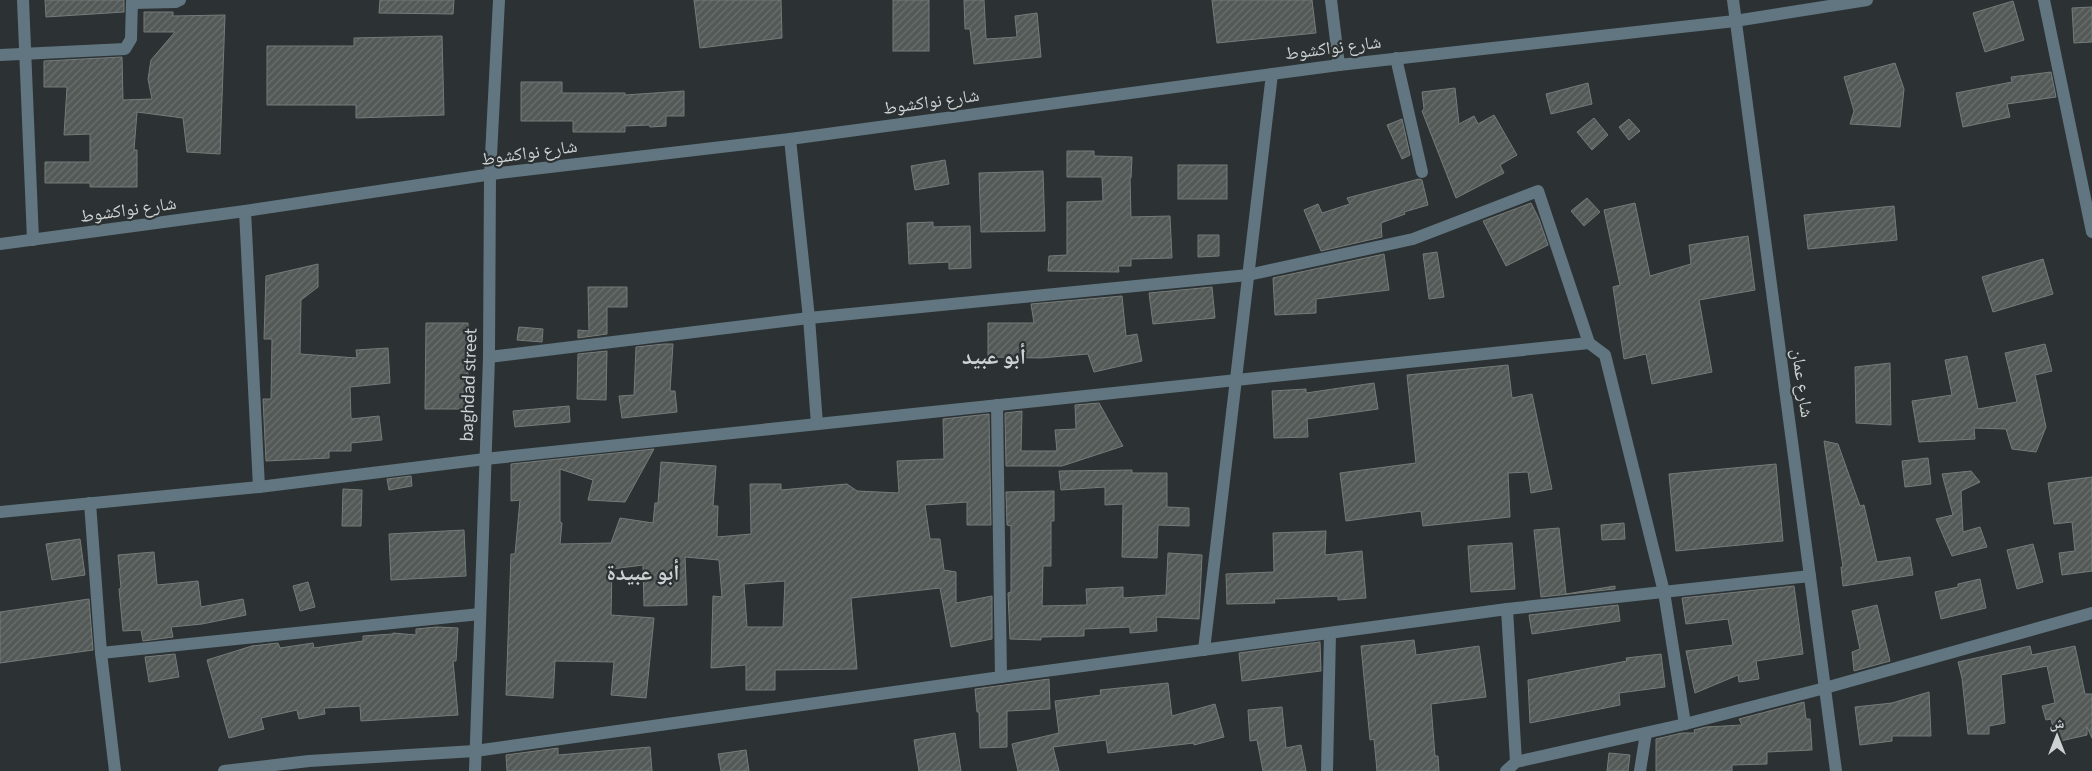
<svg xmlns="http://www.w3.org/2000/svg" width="2092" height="771" font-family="'Source Sans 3','Noto Naskh Arabic',sans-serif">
<defs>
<pattern id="building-hatch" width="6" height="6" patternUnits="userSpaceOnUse" patternTransform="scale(1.25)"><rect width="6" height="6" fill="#535957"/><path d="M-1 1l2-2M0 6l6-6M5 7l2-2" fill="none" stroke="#6b706e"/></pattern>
</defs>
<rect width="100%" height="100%" fill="#2c3233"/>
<!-- building -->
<g fill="url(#building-hatch)" stroke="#757b79" fill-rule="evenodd">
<path d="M45,0h79v12l-78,5z"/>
<path d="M380,0h74l-1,14 -74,-1z"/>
<path d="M694,0h87l1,38 -82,10z"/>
<rect x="893" y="0" width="36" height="51"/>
<path d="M964,0h20l2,39 31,-2 -2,-21 22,-3 4,44 -67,7 -4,-35h-5z"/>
<path d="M1212,0h100l4,33 -99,10z"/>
<path d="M2013,1l11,39 -39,12 -12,-39z"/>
<path d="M2092,7v35l-18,1 -2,-35z"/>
<path d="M144,12h29v4l52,-1 -5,139 -33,-2 -4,-34 -46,-6 -3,38h3v37h-47v-4h-45v-21h45v-28l-26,1 3,-48h-23v-26l78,-4 1,43 29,-1 -4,-20 3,-19 24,-28h-31z"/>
<path d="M442,36l2,79 -88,3v-13h-89v-59h87v-8z"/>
<path d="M1895,63l9,26 -4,38 -50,-3 4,-13 -10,-34z"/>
<path d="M2051,72l5,25 -49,7 3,13 -47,10 -7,-34 56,-11 -1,-5z"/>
<path d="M521,82h41v11h63v2l59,-4v25h-18v10l-16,1 -1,-2 -24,1v6h-52v-11h-52z"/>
<path d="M1588,83l4,21 -41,10 -5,-20z"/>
<path d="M1455,88l4,36 15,-8 4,8 16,-9 23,40 -17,10 4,8 -48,25 -34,-87 2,-2 -2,-17z"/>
<path d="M1594,118l14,17 -16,15 -15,-18z"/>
<path d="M1402,119l8,36 -8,4 -15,-34z"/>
<path d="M1629,119l11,12 -11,9 -10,-13z"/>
<path d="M1067,151h27v5l38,1 -1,21h-1l1,39 39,-1 2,42 -41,1v7h-13l1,6 -71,-1 1,-15 18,-1v-53l36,-1 -1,-24h-35z"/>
<path d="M945,160l4,24 -34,6 -4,-24z"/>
<rect x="1178" y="165" width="49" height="34"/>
<path d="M1043,171l2,60 -64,1 -2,-59z"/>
<path d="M1419,179l3,1 6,25 -24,7 1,2 -24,9 1,14 -61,14 -17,-41 14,-6 4,9 28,-9 -3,-6z"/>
<path d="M1587,198l13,14 -16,14 -13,-15z"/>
<path d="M1531,203l8,16 9,26 -42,21 -23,-45z"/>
<path d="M1635,203l15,73 41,-12 -2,-19 59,-9 7,54 -56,10 13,72 -60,12 -6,-30 -22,5 -11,-72 7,-2 -16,-75z"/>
<path d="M1894,206l3,34 -89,9 -4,-34z"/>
<path d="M933,222v5l37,-1 1,42 -22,1v-7l-40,2 -2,-41z"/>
<path d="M1198,235h21v21l-21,1z"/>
<path d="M1437,252l7,45 -15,2 -6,-45z"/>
<path d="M1384,254l5,36 -73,9v14l-41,2 -2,-37z"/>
<path d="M2043,259l10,35 -60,18 -11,-35z"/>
<path d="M318,264v23l-17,13 -1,54 57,4 -1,-8 32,-2 2,35 -40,4 1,32 28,-3 3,24 -31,3v8h-22v7l-63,3 -3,-62h8l1,-60h-8l2,-63z"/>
<path d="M588,287h39v20h-20v27l-29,4v-8l11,1z"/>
<path d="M1212,287l3,31 -62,6 -4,-31z"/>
<path d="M1122,296l4,40 11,-2 5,27 -48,11 -6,-18 -48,4 -52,-1v-34h46l-3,-19z"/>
<path d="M426,323h42v86h-43z"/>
<path d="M519,327l24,2 -1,13 -25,-2z"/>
<path d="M664,344h9l-3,47h5l2,21 -55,6 -3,-22 15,-1 2,-48z"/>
<path d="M2045,344l7,27 -17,4 11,52 -10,25 -24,-3 -6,-20 -32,-1 1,11 -56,3 -7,-41 40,-6 -7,-35 22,-4 11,53 39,-7 -12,-49z"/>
<path d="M607,351l-1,49 -29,-1 1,-45z"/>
<path d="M1890,363l1,62 -35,-2 -1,-56z"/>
<path d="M1508,365l4,33 20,-4 20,95 -21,4 -3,-21 -20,1 2,44 -87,9 -2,-15 -75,10 -6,-48 76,-10 -9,-88z"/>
<path d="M1374,383l4,26 -71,10 1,18 -34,1 -2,-47 34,-2v4z"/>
<path d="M1099,403l24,43 -61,20h-56l-1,-53 17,-2 -1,40h36l-2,-21 21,-1 -1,-24z"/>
<path d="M569,406l1,16 -55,5 -2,-16z"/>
<path d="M989,414l2,111h-24v-23l-42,3 5,34h10l4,31 12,2v31l36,-7v43l-41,8 -11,-59 -89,10 6,71 -82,1v20h-29v-25l-35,3 2,-72 9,1 -3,-37 -34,-3 2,48 -43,1 -1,-41 -31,4 -1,46 43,3 -8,80 -35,-3 3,-33 -59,-1 -2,37 -47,-3 5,-141h4l5,-54 -9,1v-37l143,-15 -29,53 -37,-2 5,-20 -33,-11v53l2,1 -2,21 51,-1 9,-25 33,5 2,-20h3l3,-41 55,4 -3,40h5l-1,31 34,-3 -1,-50h31v6l66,-6 10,7 42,2 -2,-32 47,-2 -1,-40zM785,581l-2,46h-36l-3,-43z"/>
<path d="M1824,441l14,3 22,62 4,-1 13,57 33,-5 3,18 -70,11 -2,-19h2z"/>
<path d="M1928,458l3,26 -26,3 -3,-26z"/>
<path d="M1776,464l7,77 -107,10 -7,-77z"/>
<path d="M1132,470v3h35v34l22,1v18l-31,-1 -1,33 -35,-1 1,-53 -18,1v-18l-44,3 -2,-19z"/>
<path d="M1971,471l9,11 -19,9 2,41 17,-5 7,20 -35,9 -16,-37 17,-4 -11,-41z"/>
<path d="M411,476l1,10 -23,4 -2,-11z"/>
<path d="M2092,477v94l-30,4 -3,-22 16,-2 -3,-29 -18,2 -6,-41z"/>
<path d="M343,489l19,1 -1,36h-19z"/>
<path d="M1054,491v30h-3v45h-8l-1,40 45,-1 -1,-16 37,-2v11l43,-3 2,-42 34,2 -3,64 -43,-2 1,14 -27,2v-6l-46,2v7l-43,1v3l-31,-1 -2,-46 3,-1v-66l-4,-1 -1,-33z"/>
<path d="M1624,523l1,16 -23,1 -1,-15z"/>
<path d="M1559,528l7,66 49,-8v3l-74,8 -7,-67z"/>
<path d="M464,530l2,46 -75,4 -2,-46z"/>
<path d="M1326,531l-1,24 37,-4 4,47 -28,2v-4l-64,3 1,4 -48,1 -1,-30 48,-2 -1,-39z"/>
<path d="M80,539l5,36 -33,5 -6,-36z"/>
<path d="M1512,543l3,46 -44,3 -3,-46z"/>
<path d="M2033,544l10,38 -26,7 -10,-39z"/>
<path d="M154,552l3,33 41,-4 3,26 42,-8 3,16 -44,9 -31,3 2,10 -30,4 -2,-11 -18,1 -4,-42 2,-1 -3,-33z"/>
<path d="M1980,579l6,29 -45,11 -6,-27 23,-5v-3z"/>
<path d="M308,582l7,25 -15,4 -7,-25z"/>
<path d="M1794,586l9,68 -47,7 3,18 -20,3 -1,-7 -43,18 -9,-42 47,-6 -5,-26 -42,5 -4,-26z"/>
<path d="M89,599l4,51 -93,13v-51z"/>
<path d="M1618,605l2,16 -88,13 -3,-19z"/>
<path d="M1877,605l13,56 -36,10 -2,-19 8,-3 -8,-38z"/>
<path d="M437,627l21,1 -2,33h-3l5,54 -97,6 -1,-15 -36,2 1,6 -26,5 -2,-9 -36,8 3,11 -35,9 -22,-78 45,-14 26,-3 2,5 33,-5 1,5 49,-7v-5l30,-2v-1l23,2v-6z"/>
<path d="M1414,640l2,15 63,-9 7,51 -55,7 4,52h3l1,15h-62l-3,-32 -4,1 -9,-94z"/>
<path d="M1320,642l1,29 -79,10 -3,-28z"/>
<path d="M2030,646l2,9 43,-9 10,48h7v44l-5,-11v8l-31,7 -5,-23 -5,1 -4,-14 13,-3 -8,-37 -46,9 4,48 -16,3v8h-21l-6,-56 -4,-16z"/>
<path d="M175,654l4,23 -30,5 -4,-25z"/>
<path d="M1661,654l4,33 -46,6 1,12 -90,18 -2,-43 99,-19 -1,-3z"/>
<path d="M1049,679l1,30 -43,2v36l-27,1 -1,-36h-2l-2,-23z"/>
<path d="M1168,683l4,33 43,-12 9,33 -30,8v-2l-86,10 -2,-13 -53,7 6,24h-41l-6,-27 47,-11 -4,-32 46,-6 -1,-5z"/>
<path d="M1929,692l2,44h-39v5l-32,4 -5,-38 37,-4z"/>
<path d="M1804,702l2,17h4l2,31 -45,2v12l-35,1v6h-76v-32l26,-6h13l-1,-3 12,-3 36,-2 -3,-6z"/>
<path d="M1282,707l4,41 15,-3 5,26h-43l-6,-31 -7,1 -2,-31z"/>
<path d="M955,733l6,38h-42l-5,-31z"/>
<path d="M650,747l2,24h-145l-1,-16 52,-7v7z"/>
<path d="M746,750l3,21h-28l-3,-17z"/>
<path d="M1609,753l21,2 -2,16h-21z"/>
</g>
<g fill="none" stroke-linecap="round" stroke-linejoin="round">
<!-- minor -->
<g stroke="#617681" stroke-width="12">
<path d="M23,0l10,240"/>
<path d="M1331,0l8,65"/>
<path d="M1733,0l103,771"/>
<path d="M2044,0l48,232"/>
<path d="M132,3l44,-1 4,-2"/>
<path d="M0,55l125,-6 6,-10 1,-39"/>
<path d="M1396,58l26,114"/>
<path d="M790,139l19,179 8,106"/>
<path d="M245,211l14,276"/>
<path d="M0,244l245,-33 254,-38 291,-34 549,-74 396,-44 132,-21"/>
<path d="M489,357l320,-39 439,-43 165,-36 125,-48 51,152"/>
<path d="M997,405l4,272"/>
<path d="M90,503l11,150 14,118"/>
<path d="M0,512l259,-25 226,-28 1104,-116 16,12 59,237 21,132"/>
<path d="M1507,609l9,153"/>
<path d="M1204,650l68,-576"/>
<path d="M101,653l379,-39"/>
<path d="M224,771l85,-10 166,-10 526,-74 506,-68 303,-33"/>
<path d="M475,771l14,-414 1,-182 9,-175"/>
<path d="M1327,771l3,-138"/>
<path d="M1506,771l10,-9 169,-38 140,-36 267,-75"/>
<path d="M1640,771l6,-38"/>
</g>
</g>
<g text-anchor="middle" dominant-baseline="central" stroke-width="4.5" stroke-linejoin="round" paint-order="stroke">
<!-- street labels -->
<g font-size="18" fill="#ced2d2" stroke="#2c3233">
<text transform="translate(1333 48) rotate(-7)">شارع نواكشوط</text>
<text transform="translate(931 102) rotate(-8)">شارع نواكشوط</text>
<text transform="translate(529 153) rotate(-8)">شارع نواكشوط</text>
<text transform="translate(128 210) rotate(-8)">شارع نواكشوط</text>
<text transform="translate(1802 383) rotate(82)">شارع عمان</text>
<text transform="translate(469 385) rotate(-88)">baghdad street</text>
</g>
<!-- district labels -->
<g font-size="22" font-weight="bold" fill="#ced2d2" stroke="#2c3233">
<text x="994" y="357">أبو عبيد</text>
<text x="643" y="573">أبو عبيدة</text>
</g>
</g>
<!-- north arrow -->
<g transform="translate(2057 736)" stroke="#2c3233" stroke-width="4" paint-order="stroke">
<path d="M0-4L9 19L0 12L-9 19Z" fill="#ced2d2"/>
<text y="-8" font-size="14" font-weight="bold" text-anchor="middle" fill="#ced2d2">ش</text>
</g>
</svg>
